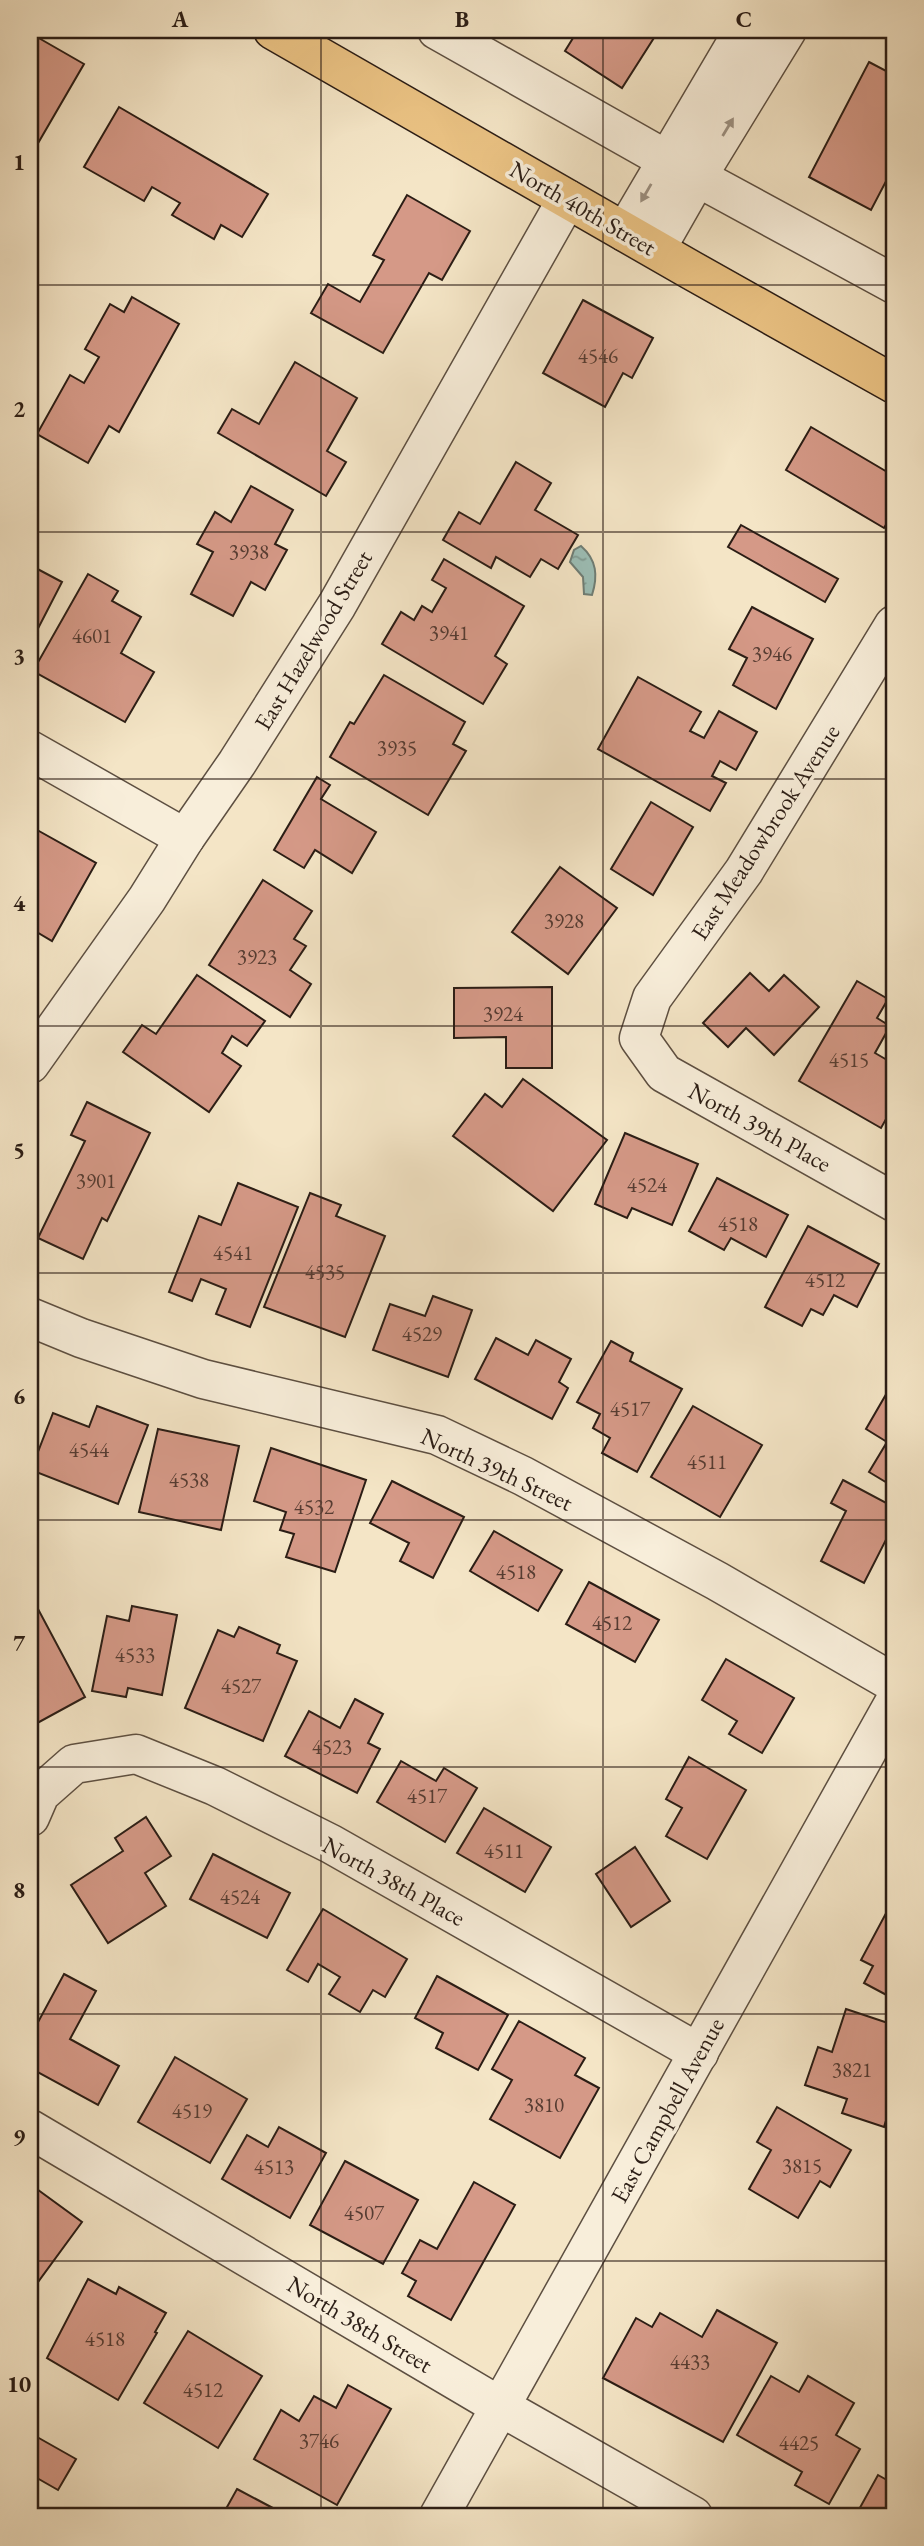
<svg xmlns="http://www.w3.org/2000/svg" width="924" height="2546" font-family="'EB Garamond',serif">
<defs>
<pattern id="water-ripples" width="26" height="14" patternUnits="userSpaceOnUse" patternTransform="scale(1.75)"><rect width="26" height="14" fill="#9cbfb7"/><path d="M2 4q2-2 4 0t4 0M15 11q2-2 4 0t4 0" fill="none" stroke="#7f9b94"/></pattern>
</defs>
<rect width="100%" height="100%" fill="#f4e5c6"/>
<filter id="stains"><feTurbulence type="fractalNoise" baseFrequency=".00286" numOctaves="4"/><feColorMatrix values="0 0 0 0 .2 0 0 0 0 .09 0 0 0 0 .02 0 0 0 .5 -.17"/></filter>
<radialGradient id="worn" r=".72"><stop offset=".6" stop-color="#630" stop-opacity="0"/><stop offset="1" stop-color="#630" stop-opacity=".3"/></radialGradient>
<!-- water -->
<path fill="url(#water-ripples)" stroke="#6f7e76" stroke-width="2" d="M581,546c16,14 17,30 11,49l-8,-1 -1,-17 -13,-15 4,-12z"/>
<!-- building -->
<g fill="#d59987" stroke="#2b1d15" stroke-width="2">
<path d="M578,30h81l-37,58 -57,-37z"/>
<path d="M30,33l54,31 -54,93z"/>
<path d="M869,62l25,13v91l-23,44 -62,-33z"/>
<path d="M119,107l149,87 -26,43 -21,-12 -7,14 -42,-24 8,-12 -28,-16 -8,14 -60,-34z"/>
<path d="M407,195l63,36 -28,49 -13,-7 -46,80 -72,-40 17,-29 32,18 24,-42 -11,-5z"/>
<path d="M132,297l47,27 -60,108 -10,-6 -21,37 -51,-29 33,-59 14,8 15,-26 -14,-8 25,-45 14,8z"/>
<path d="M583,300l70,38 -21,40 -9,-5 -18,34 -62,-34z"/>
<path d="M295,362l62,36 -30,53 19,11 -20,34 -108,-63 14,-24 27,15z"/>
<path d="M811,427l83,49v35l-10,17 -98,-58z"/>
<path d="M516,462l35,21 -16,27 43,25 -20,34 -17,-10 -11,18 -34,-20 -5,11 -48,-28 16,-28 21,12z"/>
<path d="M251,486l42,24 -18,34 12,6 -22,40 -14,-8 -18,34 -42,-22 22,-42 -16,-8 18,-32 16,10z"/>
<path d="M741,525l97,54 -13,23 -97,-55z"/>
<path d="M444,559l80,47 -29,50 12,8 -24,40 -101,-60 19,-32 13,8 8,-14 10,6 14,-24 -14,-8z"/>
<path d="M30,565l32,17 -32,62z"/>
<path d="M88,574l30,17 -6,10 29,16 -20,36 33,19 -29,50 -92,-51z"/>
<path d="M752,607l61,32 -37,70 -43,-24 14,-27 -18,-9z"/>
<path d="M384,675l81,47 -12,22 13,7 -38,64 -98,-58 20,-35 4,2z"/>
<path d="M638,677l63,35 -11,19 14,7 15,-27 38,21 -21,38 -16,-9 -8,15 14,7 -16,28 -112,-62z"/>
<path d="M317,777l13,8 -9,14 55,33 -24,41 -37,-23 -11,18 -30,-18z"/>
<path d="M651,802l42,25 -40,68 -42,-26z"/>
<path d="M30,826l66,37 -44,78 -22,-13z"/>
<path d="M560,867l57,41 -49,66 -56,-42z"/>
<path d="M263,880l49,31 -18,28 12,7 -16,24 21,14 -21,33 -81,-52z"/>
<path d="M750,973l19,18 15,-16 35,32 -45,48 -28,-27 -18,19 -25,-24z"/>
<path d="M197,975l68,46 -18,25 -15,-10 -10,17 19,13 -32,46 -86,-60 19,-27 14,9z"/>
<path d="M857,981l31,18 -11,19 13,8 -15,27 19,11v41l-13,23 -82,-47z"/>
<path d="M552,987v81h-46v-31l-52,1v-50z"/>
<path d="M523,1079l84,61 -54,71 -100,-75 32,-42 17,13z"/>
<path d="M87,1102l63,31 -43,88 -5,-3 -19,41 -45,-21 47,-97 -14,-6z"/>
<path d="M625,1133l73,31 -26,61 -40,-17 -5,10 -32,-14z"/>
<path d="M717,1178l71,37 -22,42 -35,-19 -7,12 -35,-19z"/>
<path d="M238,1183l60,24 -48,120 -34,-13 10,-25 -25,-10 -9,22 -23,-9 30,-76 22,9z"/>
<path d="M310,1193l31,12 -5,11 49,20 -40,101 -81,-30z"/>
<path d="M808,1226l71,38 -22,43 -23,-12 -11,20 -12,-6 -9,17 -37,-19z"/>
<path d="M433,1296l39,14 -24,67 -75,-27 17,-46 35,12z"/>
<path d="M496,1338l32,17 8,-15 35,19 -12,23 9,6 -16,31 -77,-40z"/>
<path d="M611,1341l22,12 -3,8 52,28 -45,83 -35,-19 8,-15 -17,-10 7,-14 -23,-12z"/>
<path d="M888,1391l6,4v92l-25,-15 18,-30 -21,-13z"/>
<path d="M97,1406l51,19 -30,79 -87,-34 22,-57 36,14z"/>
<path d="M693,1406l69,39 -42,72 -69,-40z"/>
<path d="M158,1429l81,17 -18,84 -82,-18z"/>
<path d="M271,1448l95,32 -31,92 -49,-15 8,-23 -14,-4 6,-18 -32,-11z"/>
<path d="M843,1480l51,27v17l-30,59 -43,-22 25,-50 -15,-8z"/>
<path d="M392,1481l72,36 -31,61 -33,-17 9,-18 -39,-20z"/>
<path d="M494,1531l68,39 -24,41 -68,-40z"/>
<path d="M589,1582l70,38 -24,42 -69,-38z"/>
<path d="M30,1594l55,103 -55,30z"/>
<path d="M132,1606l45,9 -15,80 -34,-7 -2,9 -34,-6 15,-75 22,5z"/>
<path d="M239,1627l41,18 -3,8 20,8 -34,80 -78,-33 33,-78 16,7z"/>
<path d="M726,1659l68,39 -32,55 -33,-19 8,-13 -35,-21z"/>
<path d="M355,1699l28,15 -15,29 12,6 -23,44 -72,-37 24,-45 31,17z"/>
<path d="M689,1757l57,33 -39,69 -41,-23 16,-28 -16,-9z"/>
<path d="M401,1761l35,20 8,-13 33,20 -32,54 -68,-40z"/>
<path d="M484,1808l67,39 -26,45 -68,-39z"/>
<path d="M146,1817l25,39 -26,17 21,33 -58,37 -37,-58 52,-34 -8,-13z"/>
<path d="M635,1847l35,54 -39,26 -35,-53z"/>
<path d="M213,1854l77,39 -23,45 -77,-39z"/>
<path d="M892,1902l2,1v96l-30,-16 9,-17 -12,-6z"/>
<path d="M323,1909l84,50 -22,38 -12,-7 -13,22 -31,-18 11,-17 -22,-13 -10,18 -21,-12z"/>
<path d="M64,1974l32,17 -26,48 49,27 -21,39 -68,-37v-31z"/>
<path d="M437,1976l71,39 -30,55 -42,-22 7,-15 -28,-15z"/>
<path d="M846,2009l48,16v69l-10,33 -42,-14 5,-14 -42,-14 13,-38 14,5z"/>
<path d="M519,2021l66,37 -10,17 24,13 -39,70 -70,-39 22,-39 -20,-11z"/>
<path d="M175,2057l72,42 -37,64 -72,-41z"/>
<path d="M777,2107l74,43 -21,37 -10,-6 -22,37 -49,-29 22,-39 -14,-8z"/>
<path d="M279,2127l47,26 -36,65 -68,-39 25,-44 21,12z"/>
<path d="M345,2161l73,39 -35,64 -73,-39z"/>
<path d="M474,2182l41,23 -64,115 -43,-24 8,-15 -14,-8 18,-33 17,9z"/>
<path d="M30,2184l52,38 -52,71z"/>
<path d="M88,2279l28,15 3,-7 47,26 -11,19 2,1 -39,67 -71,-42z"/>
<path d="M717,2310l60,33 -54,99 -120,-64 33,-60 16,9 8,-14 42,24z"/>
<path d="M188,2331l74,45 -44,72 -74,-45z"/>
<path d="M771,2376l28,16 9,-16 46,27 -18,32 24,14 -31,55 -34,-19 7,-13 -65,-37z"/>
<path d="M348,2385l43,24 -54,96 -83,-46 27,-49 18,11 15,-25 22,12z"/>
<path d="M30,2433l46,26 -18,31 -28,-16z"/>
<path d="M878,2475l16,9v16l-9,16h-22l-6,-3z"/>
<path d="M237,2489l51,27h-66z"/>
</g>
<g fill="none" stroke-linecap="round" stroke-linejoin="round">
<defs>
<g id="minor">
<path d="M437,30l260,147 197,107"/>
<path d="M625,232l119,-202"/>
<path d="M656,249l41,-72 90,-147"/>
<path d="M894,625l-150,246 -92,127 -13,40 25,35 230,129"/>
<path d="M30,750l155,88"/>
<path d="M30,1064l117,-165 38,-61 52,-75 100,-158 230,-406"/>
<path d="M30,1317l51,21 122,41 234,56 86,41 194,105 177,102"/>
<path d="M30,1817l10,-23 34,-30 62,-10 79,32 116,58 368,209"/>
<path d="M30,2129l471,278 192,109"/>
<path d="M439,2516l455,-813"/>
</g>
<path id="major" d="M273,30l418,240 203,114"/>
</defs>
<!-- minor casing -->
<use href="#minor" stroke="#5d4f41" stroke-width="41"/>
<!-- major casing -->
<use href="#major" stroke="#2b1d15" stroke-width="41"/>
<!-- minor -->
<use href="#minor" stroke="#f8eeda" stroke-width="38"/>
<!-- major -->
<use href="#major" stroke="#eac283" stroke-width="38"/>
</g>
<!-- one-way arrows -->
<defs><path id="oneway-solid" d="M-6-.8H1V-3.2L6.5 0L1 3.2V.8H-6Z" transform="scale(1.75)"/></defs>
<g fill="#9c9081">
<use href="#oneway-solid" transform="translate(728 127) rotate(-59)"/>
<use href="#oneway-solid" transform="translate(646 193) rotate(120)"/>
</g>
<!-- grid -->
<path fill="none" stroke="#2b1d15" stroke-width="2" stroke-opacity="0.55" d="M321,30v2486M603,30v2486M30,285h864M30,532h864M30,779h864M30,1026h864M30,1273h864M30,1520h864M30,1767h864M30,2014h864M30,2261h864"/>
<g text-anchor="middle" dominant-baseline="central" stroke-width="7" stroke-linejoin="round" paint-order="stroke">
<!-- number labels -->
<g font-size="21" fill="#563c32">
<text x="598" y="355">4546</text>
<text x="249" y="551">3938</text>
<text x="449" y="632">3941</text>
<text x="92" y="635">4601</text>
<text x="772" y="653">3946</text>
<text x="397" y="747">3935</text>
<text x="564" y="920">3928</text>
<text x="257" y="956">3923</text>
<text x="503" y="1013">3924</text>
<text x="849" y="1059">4515</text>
<text x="96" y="1180">3901</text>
<text x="647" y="1184">4524</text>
<text x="738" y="1223">4518</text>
<text x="233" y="1252">4541</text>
<text x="325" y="1271">4535</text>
<text x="825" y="1279">4512</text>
<text x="422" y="1333">4529</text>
<text x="630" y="1408">4517</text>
<text x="89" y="1449">4544</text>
<text x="707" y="1461">4511</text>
<text x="189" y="1479">4538</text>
<text x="314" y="1506">4532</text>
<text x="516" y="1571">4518</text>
<text x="612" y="1622">4512</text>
<text x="135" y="1654">4533</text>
<text x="241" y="1685">4527</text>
<text x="332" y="1746">4523</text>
<text x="427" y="1795">4517</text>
<text x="504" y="1850">4511</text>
<text x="240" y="1896">4524</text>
<text x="852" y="2069">3821</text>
<text x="544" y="2104">3810</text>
<text x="192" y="2110">4519</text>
<text x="802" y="2165">3815</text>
<text x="274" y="2166">4513</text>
<text x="364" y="2212">4507</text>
<text x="105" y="2338">4518</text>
<text x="690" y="2361">4433</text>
<text x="203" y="2389">4512</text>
<text x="319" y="2440">3746</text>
<text x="799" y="2442">4425</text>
</g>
<!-- street labels -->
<g font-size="24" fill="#2b1d15" stroke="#f8eeda">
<text transform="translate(583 208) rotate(30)">North 40th Street</text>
<text transform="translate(313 640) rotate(-59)">East Hazelwood Street</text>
<text transform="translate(765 832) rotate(-57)">East Meadowbrook Avenue</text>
<text transform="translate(760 1127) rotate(29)">North 39th Place</text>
<text transform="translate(497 1469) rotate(25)">North 39th Street</text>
<text transform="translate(394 1881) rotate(29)">North 38th Place</text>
<text transform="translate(667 2110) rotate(-61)">East Campbell Avenue</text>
<text transform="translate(360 2324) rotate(31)">North 38th Street</text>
</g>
</g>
<!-- margin -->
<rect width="924" height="2546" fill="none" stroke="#f4e5c6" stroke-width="77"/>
<rect x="38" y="38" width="848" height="2470" fill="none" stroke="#2b1d15" stroke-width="2.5"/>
<g font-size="23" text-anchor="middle" font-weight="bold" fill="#2b1d15">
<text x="180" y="27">A</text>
<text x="462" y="27">B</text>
<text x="744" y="27">C</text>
<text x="19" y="170">1</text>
<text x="19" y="417">2</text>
<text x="19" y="664">3</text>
<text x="19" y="911">4</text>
<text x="19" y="1158">5</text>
<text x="19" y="1404">6</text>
<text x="19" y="1651">7</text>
<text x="19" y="1898">8</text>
<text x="19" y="2145">9</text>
<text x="19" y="2392">10</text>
</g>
<rect width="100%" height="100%" filter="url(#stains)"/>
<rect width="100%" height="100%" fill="url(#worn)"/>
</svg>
